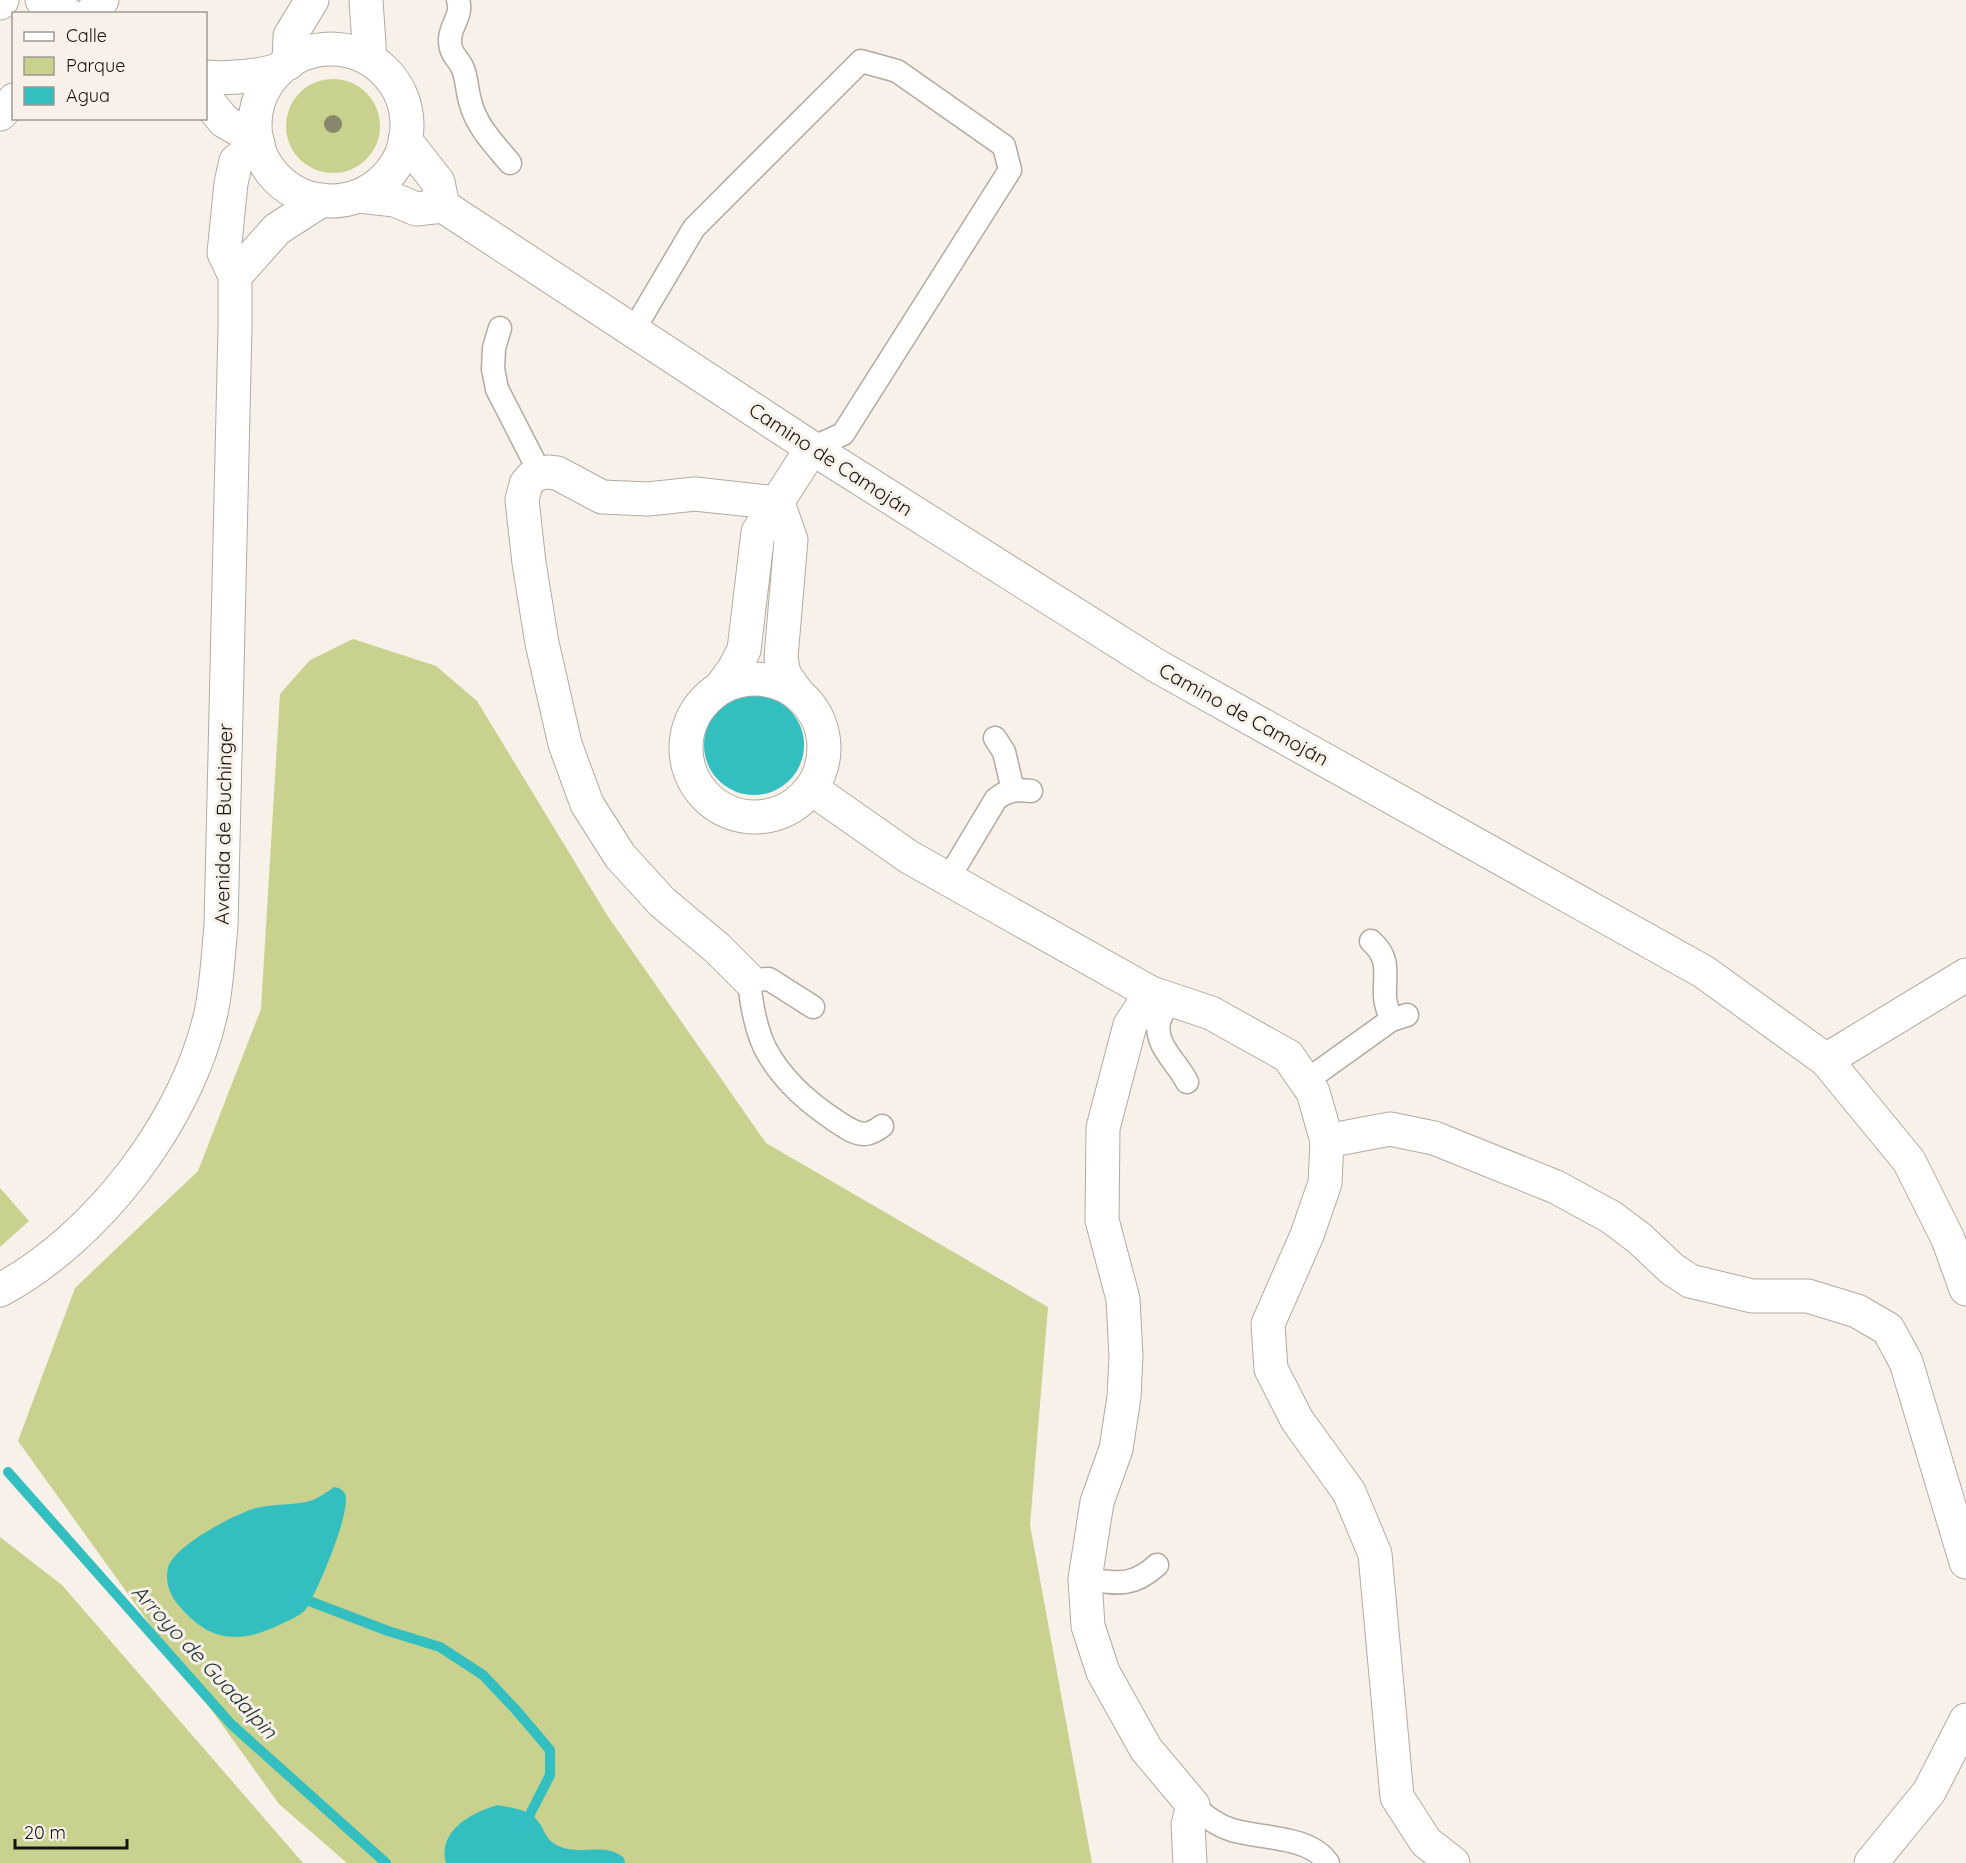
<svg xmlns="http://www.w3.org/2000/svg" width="1966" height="1863" font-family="Quicksand,sans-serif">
<rect width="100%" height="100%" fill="#f8f1e9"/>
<!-- green -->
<g fill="#c9d18e">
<circle cx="333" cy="126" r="47"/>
<path d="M353,639l83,27 41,35 130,214 159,228 282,164 -18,218 62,338h-745l-68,-59 -261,-363 57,-153 123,-117 63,-162 19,-315 30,-34z"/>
<path d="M0,1188l29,33 -29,26z"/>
<path d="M0,1537l62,48 241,278h-303z"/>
</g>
<!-- water -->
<g fill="#33bec0">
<circle cx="754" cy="745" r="50"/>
<path d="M334,1487c4,1 9,2 11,7 7,17 -28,98 -39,115 -5,7 -19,12 -27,16 -43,21 -73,15 -103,-23 -7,-9 -11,-23 -8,-34 5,-22 67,-54 88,-60 17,-4 39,-3 54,-7 9,-3 17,-9 24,-14z"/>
<path d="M498,1805c12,3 31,4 39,15 10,12 7,20 24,27 21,8 45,-5 63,11l1,5h-179c-9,-32 26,-51 52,-58z"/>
</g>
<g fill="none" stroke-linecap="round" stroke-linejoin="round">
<!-- stream -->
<g stroke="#33bec0" stroke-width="10">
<path d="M8,1472l223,252 155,139"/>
<path d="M296,1596l92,35 52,16 43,28 33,35 34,40v25l-26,51"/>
</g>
<defs>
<g id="service">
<path d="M458,0c5,16 -8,25 -8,40 0,16 9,18 13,29 4,10 4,22 7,32 6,25 24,43 40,62"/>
<path d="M500,328l-6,20 -1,21 4,20 43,84"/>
<path d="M633,331l61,-103 167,-167 36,10 107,75 6,24 -167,264 -31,14"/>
<path d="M995,738l9,14 9,38"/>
<path d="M948,879l48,-80c11,-9 21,-10 35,-8"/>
<path d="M1371,941c20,18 13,32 14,55 0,8 4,17 6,24"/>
<path d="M1169,999c-3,8 -8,16 -10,23 -5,23 19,41 28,60"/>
<path d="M813,1007l-44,-28 -20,1c2,22 6,47 16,68 16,31 42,54 71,73 9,6 18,13 29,13 7,-1 12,-4 17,-8"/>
<path d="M1306,1081l85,-61 16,-5"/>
<path d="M1085,1579c31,4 47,9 72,-14"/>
<path d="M1193,1805c12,11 23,20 39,25 29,9 77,5 96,33"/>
</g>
<g id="minor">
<path d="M42,0l25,14"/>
<path d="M366,0l4,59"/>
<circle cx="331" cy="125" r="76"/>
<path d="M289,63l1,-27 22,-36"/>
<path d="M206,77c26,2 48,0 73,-7"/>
<path d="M206,99l18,22 33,19"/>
<path d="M405,140l33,42 5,24"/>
<path d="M359,196l36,4 21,9 27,-3 369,242 345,218 547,306 122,88 83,101 39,78 18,50"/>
<path d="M235,276l42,-47 45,-29"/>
<path d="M778,503l13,37 -10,117 3,17 12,17"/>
<circle cx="755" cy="748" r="69"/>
<path d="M721,687l13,-18 10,-19 14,-118 54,-84"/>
<path d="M812,789l97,68 242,136 60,20 77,43 25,36 14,49 -2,42 -18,52 -39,89 3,45 26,51 52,72 26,62 22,243 29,45 27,21"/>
<path d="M749,980l-32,-32 -55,-46 -42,-46 -33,-52 -22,-60 -23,-101 -13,-80 -7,-63 4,-16 6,-7 8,-4 8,-1 9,1 45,24 46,2 47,-5 83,9"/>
<path d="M1151,993l-21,32 -27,103 -1,92 21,79 3,57 -2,41 -8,52 -19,53 -12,77 3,47 15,46 43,77 47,56 -5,20 2,38"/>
<path d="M1826,1060l140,-85"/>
<path d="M1327,1141l63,-12 44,9 122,49 55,30 28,21 33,31 18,12 62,15h56l49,15 31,18 18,33 60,200"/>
<path d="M0,1290c97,-52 187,-169 211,-277 6,-28 7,-58 10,-87l14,-599v-51l-11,-23 7,-70 5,-22 22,-17"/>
<path d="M1871,1863l58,-71 37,-72"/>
</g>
<g id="motorway">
<path d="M0,3l2,-3"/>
<path d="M91,14l11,-14"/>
<path d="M0,114l14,-14"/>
</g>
</defs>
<!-- service casing -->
<use href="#service" stroke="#b2aba3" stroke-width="25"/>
<!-- minor casing -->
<use href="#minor" stroke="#b2aba3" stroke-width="35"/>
<!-- motorway casing -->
<use href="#motorway" stroke="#b2aba3" stroke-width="35"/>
<!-- service -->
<use href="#service" stroke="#fff" stroke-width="22"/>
<!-- minor -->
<use href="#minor" stroke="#fff" stroke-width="33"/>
<!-- motorway -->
<use href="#motorway" stroke="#fff" stroke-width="33"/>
</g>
<!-- trees -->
<circle fill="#88876e" cx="333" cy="124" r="9"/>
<g text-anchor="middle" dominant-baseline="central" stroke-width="6" stroke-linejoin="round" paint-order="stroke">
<!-- street labels -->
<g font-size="20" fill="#161411" stroke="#f8f1e9">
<text transform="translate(831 459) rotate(33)">Camino de Camoján</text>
<text transform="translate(1244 714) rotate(29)">Camino de Camoján</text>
<text transform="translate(223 824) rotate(-89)">Avenida de Buchinger</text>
</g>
<!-- water labels -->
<g font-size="21" font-style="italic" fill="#1d3434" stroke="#f8f1e9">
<text transform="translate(205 1661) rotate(47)">Arroyo de Guadalpin</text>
</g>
</g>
<!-- legend -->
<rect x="12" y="12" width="195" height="108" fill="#f8f1e9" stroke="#9e9993" stroke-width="1.5"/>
<rect x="24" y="32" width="30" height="9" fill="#ffffff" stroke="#9e9993" stroke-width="1.5"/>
<text x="66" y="42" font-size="18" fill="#161411">Calle</text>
<rect x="24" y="57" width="30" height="18" fill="#c9d18e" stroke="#9e9993" stroke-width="1.5"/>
<text x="66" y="72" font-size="18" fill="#161411">Parque</text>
<rect x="24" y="87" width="30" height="18" fill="#33bec0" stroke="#9e9993" stroke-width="1.5"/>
<text x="66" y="102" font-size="18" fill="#161411">Agua</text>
<!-- scale -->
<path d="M15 1839v9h112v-9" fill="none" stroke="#161411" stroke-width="3"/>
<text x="24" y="1839" font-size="18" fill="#161411" stroke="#f8f1e9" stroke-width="4.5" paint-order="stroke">20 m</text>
</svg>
